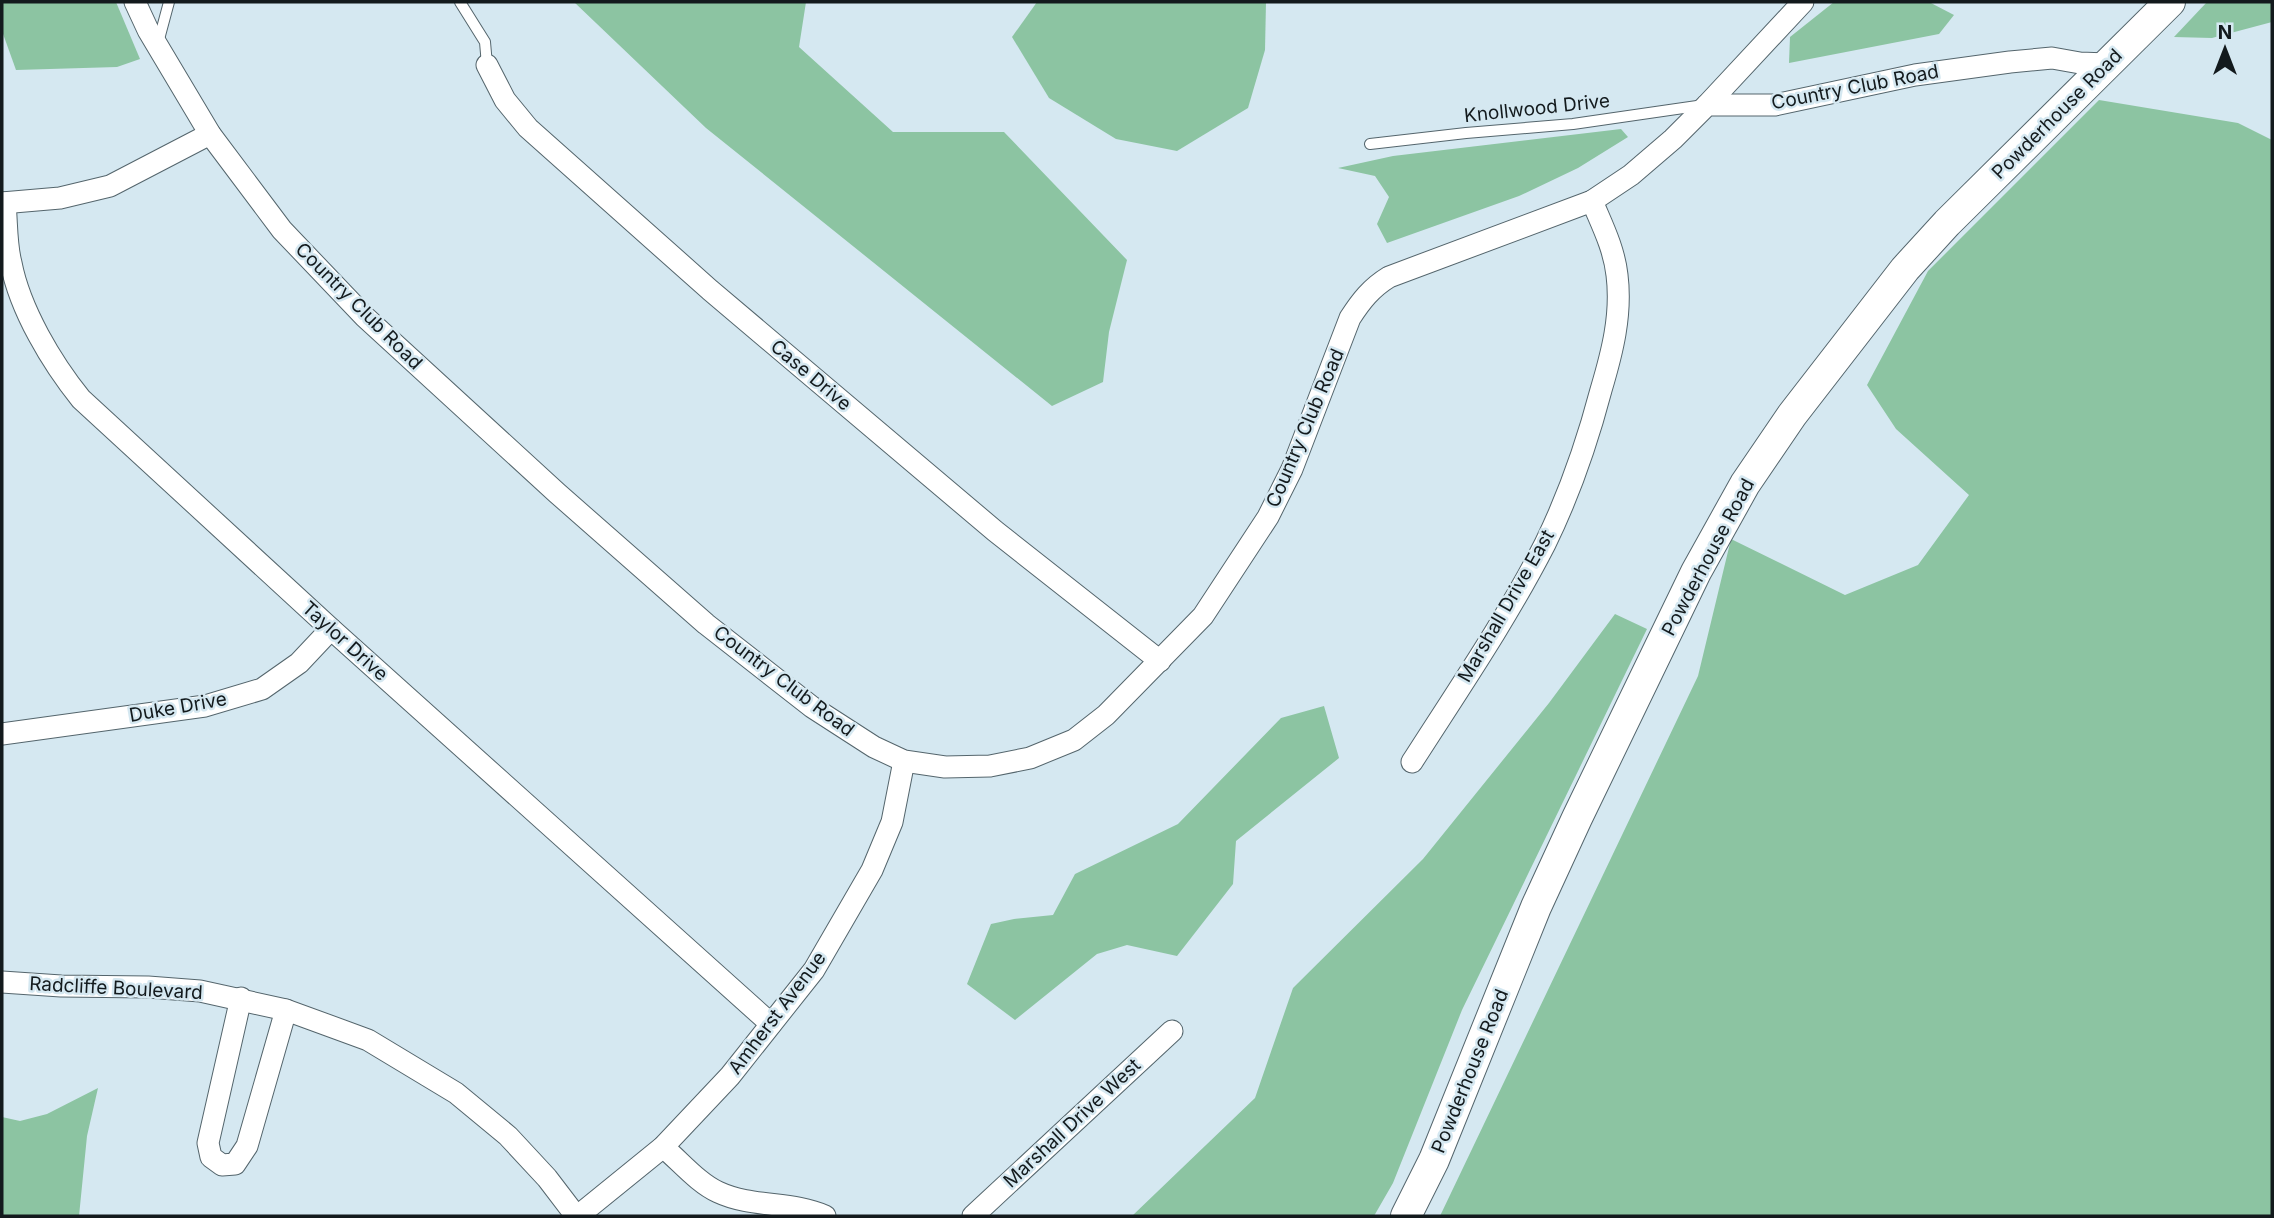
<svg xmlns="http://www.w3.org/2000/svg" width="2274" height="1218" font-family="Inter,sans-serif">
<rect width="100%" height="100%" fill="#d5e8f1"/>
<!-- green -->
<g fill="#8cc4a2">
<path d="M2,2h114l24,57 -23,8 -101,3 -14,-39z"/>
<path d="M574,2h232l-7,45 94,85h111l123,128 -18,72 -6,50 -51,24 -346,-278z"/>
<path d="M1037,2h229l-1,48 -17,58 -71,43 -61,-12 -67,-41 -37,-61z"/>
<path d="M1834,2h95l25,13 -15,19 -150,29 1,-26z"/>
<path d="M2207,2h65v20l-60,16 -38,-1z"/>
<path d="M2099,100l139,23 34,17v1076h-832l258,-540 33,-137 114,56 73,-30 51,-70 -73,-66 -29,-44 61,-114z"/>
<path d="M1621,129l7,8 -50,31 -59,28 -132,47 -10,-19 12,-27 -14,-21 -37,-8 55,-12z"/>
<path d="M1615,614l32,15 -185,381 -69,173 -19,33h-242l123,-118 38,-110 130,-129 126,-156z"/>
<path d="M1324,706l15,52 -103,83 -3,43 -56,72 -50,-11 -30,9 -82,66 -48,-36 24,-60 23,-5 39,-4 22,-41 103,-50 103,-106z"/>
<path d="M98,1088l-11,48 -8,80h-77v-99l18,4 27,-7z"/>
</g>
<g fill="none" stroke-linecap="round" stroke-linejoin="round">
<defs>
<g id="lane">
<path d="M460,2l25,40 2,23"/>
<path d="M158,43l11,-41"/>
<path d="M1370,144l96,-11 107,-9 131,-19"/>
</g>
<g id="street">
<path d="M135,2l13,28 62,104 72,96 83,87 192,176 149,131 106,83 62,40 30,14 41,6 45,-1 40,-8 44,-18 32,-25 97,-99 65,-99 24,-48 58,-151c11,-17 21,-30 39,-41l203,-76 39,-26 42,-36 34,-34h68l140,-30 95,-13 42,-4 28,5 27,1"/>
<path d="M487,65l18,35 23,28 182,162 285,241 165,130"/>
<path d="M1707,105l96,-103"/>
<path d="M2,203l58,-5 50,-12 100,-52"/>
<path d="M5,203c2,20 1,41 6,60 9,47 41,100 70,136l250,230 440,395"/>
<path d="M2,734l203,-28 57,-17 37,-26 32,-34"/>
<path d="M1412,762c46,-72 94,-142 133,-218 24,-49 42,-101 56,-154 11,-37 21,-75 16,-115 -3,-27 -15,-50 -25,-74"/>
<path d="M2,982l59,4 87,1 52,4 86,19 82,30 88,53 52,43 39,42 29,38"/>
<path d="M241,998l-33,145 3,14 11,8 13,-1 12,-18 39,-136"/>
<path d="M663,1147c17,14 35,36 55,45 34,16 74,9 107,24"/>
<path d="M578,1216l85,-69 67,-71 84,-106 58,-100 20,-48 12,-61"/>
<path d="M973,1216l199,-185"/>
</g>
<path id="secondary" d="M1406,1216l28,-56 102,-253 41,-89 119,-246 49,-88 47,-69 113,-146 42,-46 223,-221"/>
</defs>
<!-- lane casing -->
<use href="#lane" stroke="#54656c" stroke-width="12"/>
<!-- street casing -->
<use href="#street" stroke="#54656c" stroke-width="23"/>
<!-- secondary casing -->
<use href="#secondary" stroke="#54656c" stroke-width="32"/>
<!-- lane -->
<use href="#lane" stroke="#fff" stroke-width="10"/>
<!-- street -->
<use href="#street" stroke="#fff" stroke-width="21"/>
<!-- secondary -->
<use href="#secondary" stroke="#fff" stroke-width="30"/>
</g>
<g text-anchor="middle" dominant-baseline="central" stroke-width="5" stroke-linejoin="round" paint-order="stroke">
<!-- street labels -->
<g font-size="19" fill="#131a1d" stroke="#d5e8f1">
<text transform="translate(1855 87) rotate(-11)">Country Club Road</text>
<text transform="translate(1537 108) rotate(-6)">Knollwood Drive</text>
<text transform="translate(2057 114) rotate(-45)">Powderhouse Road</text>
<text transform="translate(359 306) rotate(45)">Country Club Road</text>
<text transform="translate(811 375) rotate(40)">Case Drive</text>
<text transform="translate(1305 428) rotate(-67)">Country Club Road</text>
<text transform="translate(1708 557) rotate(-62)">Powderhouse Road</text>
<text transform="translate(1506 606) rotate(-60)">Marshall Drive East</text>
<text transform="translate(345 641) rotate(42)">Taylor Drive</text>
<text transform="translate(784 681) rotate(37)">Country Club Road</text>
<text transform="translate(178 707) rotate(-10)">Duke Drive</text>
<text transform="translate(116 988) rotate(3)">Radcliffe Boulevard</text>
<text transform="translate(777 1013) rotate(-53)">Amherst Avenue</text>
<text transform="translate(1470 1071) rotate(-68)">Powderhouse Road</text>
<text transform="translate(1072 1123) rotate(-43)">Marshall Drive West</text>
</g>
</g>
<!-- border -->
<rect width="2274" height="1218" fill="none" stroke="#131a1d" stroke-width="7"/>
<!-- north arrow -->
<g transform="translate(2225 49)" stroke="#d5e8f1" stroke-width="5" paint-order="stroke">
<path d="M0-5L12 26L0 18L-12 26Z" fill="#131a1d"/>
<text y="-10" font-size="19" font-weight="bold" text-anchor="middle" fill="#131a1d">N</text>
</g>
</svg>
